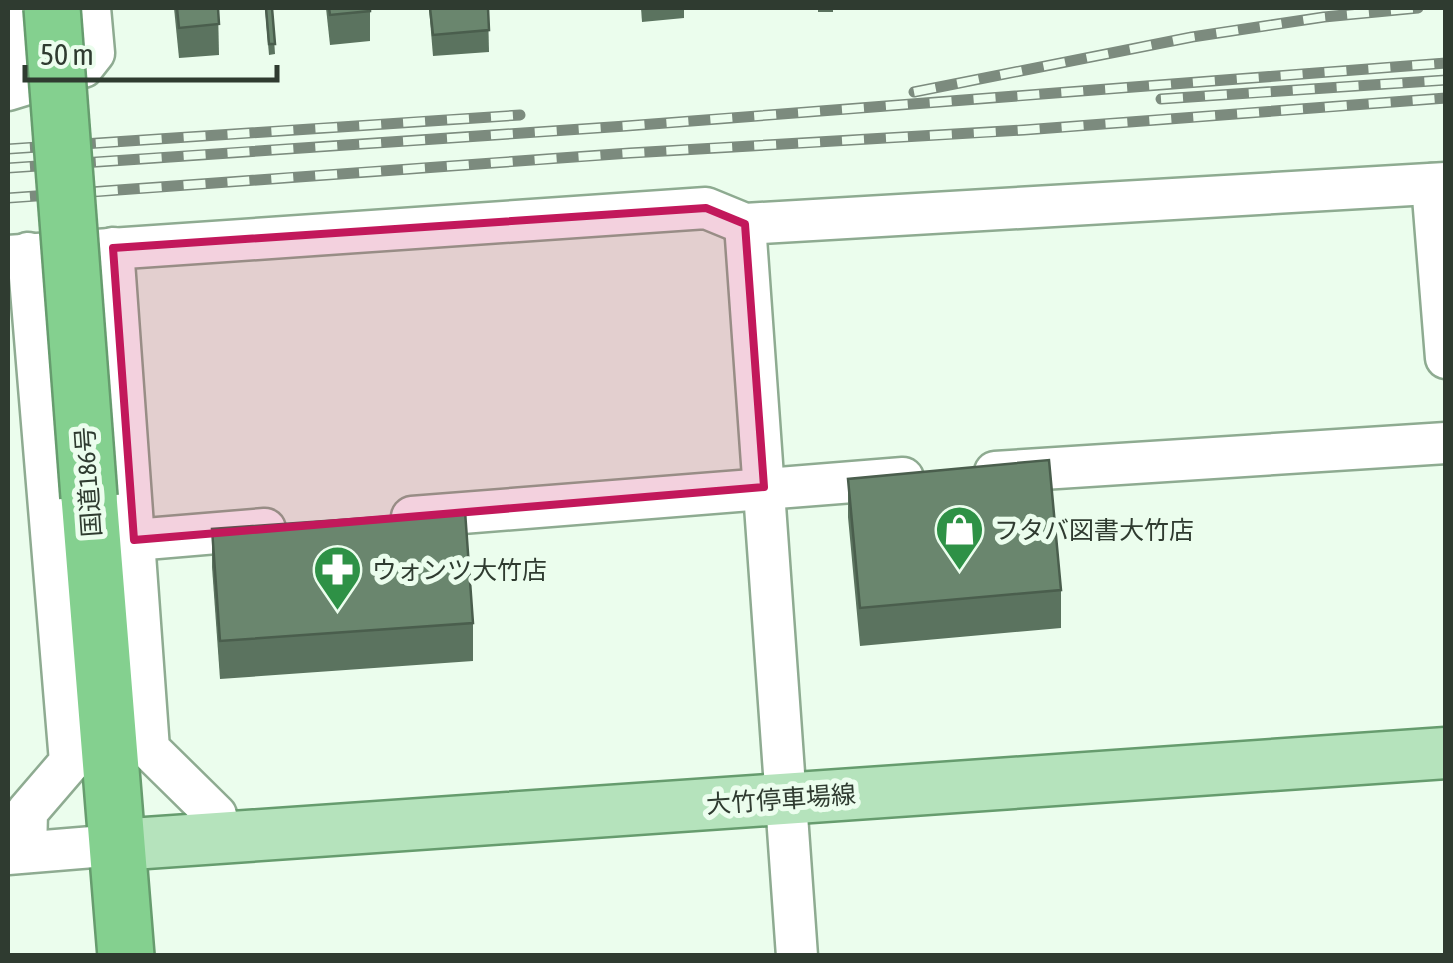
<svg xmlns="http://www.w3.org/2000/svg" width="1453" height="963" font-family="'Asap Condensed','Noto Sans JP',sans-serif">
<rect width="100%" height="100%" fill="#ebfded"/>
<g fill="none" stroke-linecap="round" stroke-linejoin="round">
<defs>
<g id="minor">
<path d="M8,61l5,-13 -3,-40"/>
<path d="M8,90l75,-23 11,-14 -4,-45"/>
<path d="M1432,184l14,174"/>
<path d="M745,224l52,732"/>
<path d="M113,248l36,501 67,66 4,22"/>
<path d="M8,256l698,-48 39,16 701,-41"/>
<path d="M995,472l451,-29"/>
<path d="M412,517l491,-39"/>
<path d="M134,540l131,-11"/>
<path d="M26,852l1,-40 43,-50 -42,-509"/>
<path d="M8,854l109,-9"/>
</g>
<path id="major" d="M117,845l1329,-92"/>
<path id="highway" d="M89,497l37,459"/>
</defs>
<!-- minor casing -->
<use href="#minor" stroke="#8eab91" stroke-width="45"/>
<!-- major casing -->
<use href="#major" stroke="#669c6e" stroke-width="55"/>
<!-- highway casing -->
<use href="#highway" stroke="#669c6e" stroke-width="60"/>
<!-- minor -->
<use href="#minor" stroke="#fff" stroke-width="40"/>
<!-- major -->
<use href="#major" stroke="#b5e3bc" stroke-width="50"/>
<!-- highway -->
<use href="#highway" stroke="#84d08f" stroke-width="55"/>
<defs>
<g id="rail">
<path d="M914,92l278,-55 132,-20 94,-9"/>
<path d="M1161,99l285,-19"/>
<path d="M8,149l512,-34"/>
<path d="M8,168l618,-42 820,-63"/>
<path d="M8,198l622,-45 394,-23 422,-32"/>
</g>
</defs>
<!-- rail casing -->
<use href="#rail" stroke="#7c8b7e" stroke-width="11"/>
<!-- rail -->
<use href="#rail" stroke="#ebfded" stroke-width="8" stroke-dasharray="22" stroke-linecap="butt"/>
<defs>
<path id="highway-bridge" d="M52,8l37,489"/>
</defs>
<!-- highway-bridge casing -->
<use href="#highway-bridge" stroke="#669c6e" stroke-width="60" stroke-linecap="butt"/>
<!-- highway-bridge -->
<use href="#highway-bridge" stroke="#84d08f" stroke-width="55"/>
</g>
<!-- wall -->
<g fill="#5b735f">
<path d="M174,8h44l1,47 -40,3z"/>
<path d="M265,8h7l3,46 -6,1z"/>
<path d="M326,8h44v33l-40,4z"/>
<path d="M429,8h59l1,44 -56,4z"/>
<path d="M641,8h43v10l-42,4z"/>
<rect x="818" y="8" width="15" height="4"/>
<path d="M848,479l213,111v38l-201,18 -12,-129z"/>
<path d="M212,529l261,94v38l-253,18 -8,-112z"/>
</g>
<!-- building -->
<g fill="#6a866e" stroke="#4a5e4d" stroke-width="2.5">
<path d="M177,8h41l1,16 -40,4z"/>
<path d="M266,8h6l3,36h-6z"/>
<path d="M329,8h41v3l-40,4z"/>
<path d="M430,8h58l1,22 -56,5z"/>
<path d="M1049,460l12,130 -201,18 -12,-129z"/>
<path d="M465,511l8,112 -253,18 -8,-112z"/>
</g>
<!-- marked area -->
<path fill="#c2185b" fill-opacity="0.2" stroke="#c2185b" stroke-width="8" stroke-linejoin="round" d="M706,208l39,16 19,263 -630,53 -21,-292z"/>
<!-- icons -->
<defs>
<symbol id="shop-pin" viewBox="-11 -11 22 30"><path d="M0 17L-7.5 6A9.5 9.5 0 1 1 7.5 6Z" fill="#2e9146" stroke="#ebfded"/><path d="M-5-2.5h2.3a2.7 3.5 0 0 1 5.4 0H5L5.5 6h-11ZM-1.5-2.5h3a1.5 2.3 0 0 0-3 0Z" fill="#fff"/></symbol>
<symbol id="pharmacy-pin" viewBox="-11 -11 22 30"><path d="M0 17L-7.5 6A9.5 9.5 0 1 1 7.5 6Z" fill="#2e9146" stroke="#ebfded"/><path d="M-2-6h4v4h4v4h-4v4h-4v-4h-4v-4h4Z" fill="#fff"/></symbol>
</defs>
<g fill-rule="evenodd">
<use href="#shop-pin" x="932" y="502" width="55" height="75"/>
<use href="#pharmacy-pin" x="310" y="542" width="55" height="75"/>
</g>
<g text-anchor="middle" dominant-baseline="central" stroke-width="10" stroke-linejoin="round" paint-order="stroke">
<!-- street labels -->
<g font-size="25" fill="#2f3b30" stroke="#ebfded">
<text transform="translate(88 482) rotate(-94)">国道186号</text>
<text transform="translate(781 799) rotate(-4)">大竹停車場線</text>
</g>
<!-- poi labels -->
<g font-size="25" fill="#2f3b30" stroke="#ebfded" text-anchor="start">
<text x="994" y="530">フタバ図書大竹店</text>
<text x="372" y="570">ウォンツ大竹店</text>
</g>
</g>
<!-- border -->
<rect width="1453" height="963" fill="none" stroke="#2f3b30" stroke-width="20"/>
<!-- scale -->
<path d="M25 65v15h252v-15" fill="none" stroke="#2f3b30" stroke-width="5"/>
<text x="40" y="65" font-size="30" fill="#2f3b30" stroke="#ebfded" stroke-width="8" paint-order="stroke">50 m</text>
</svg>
